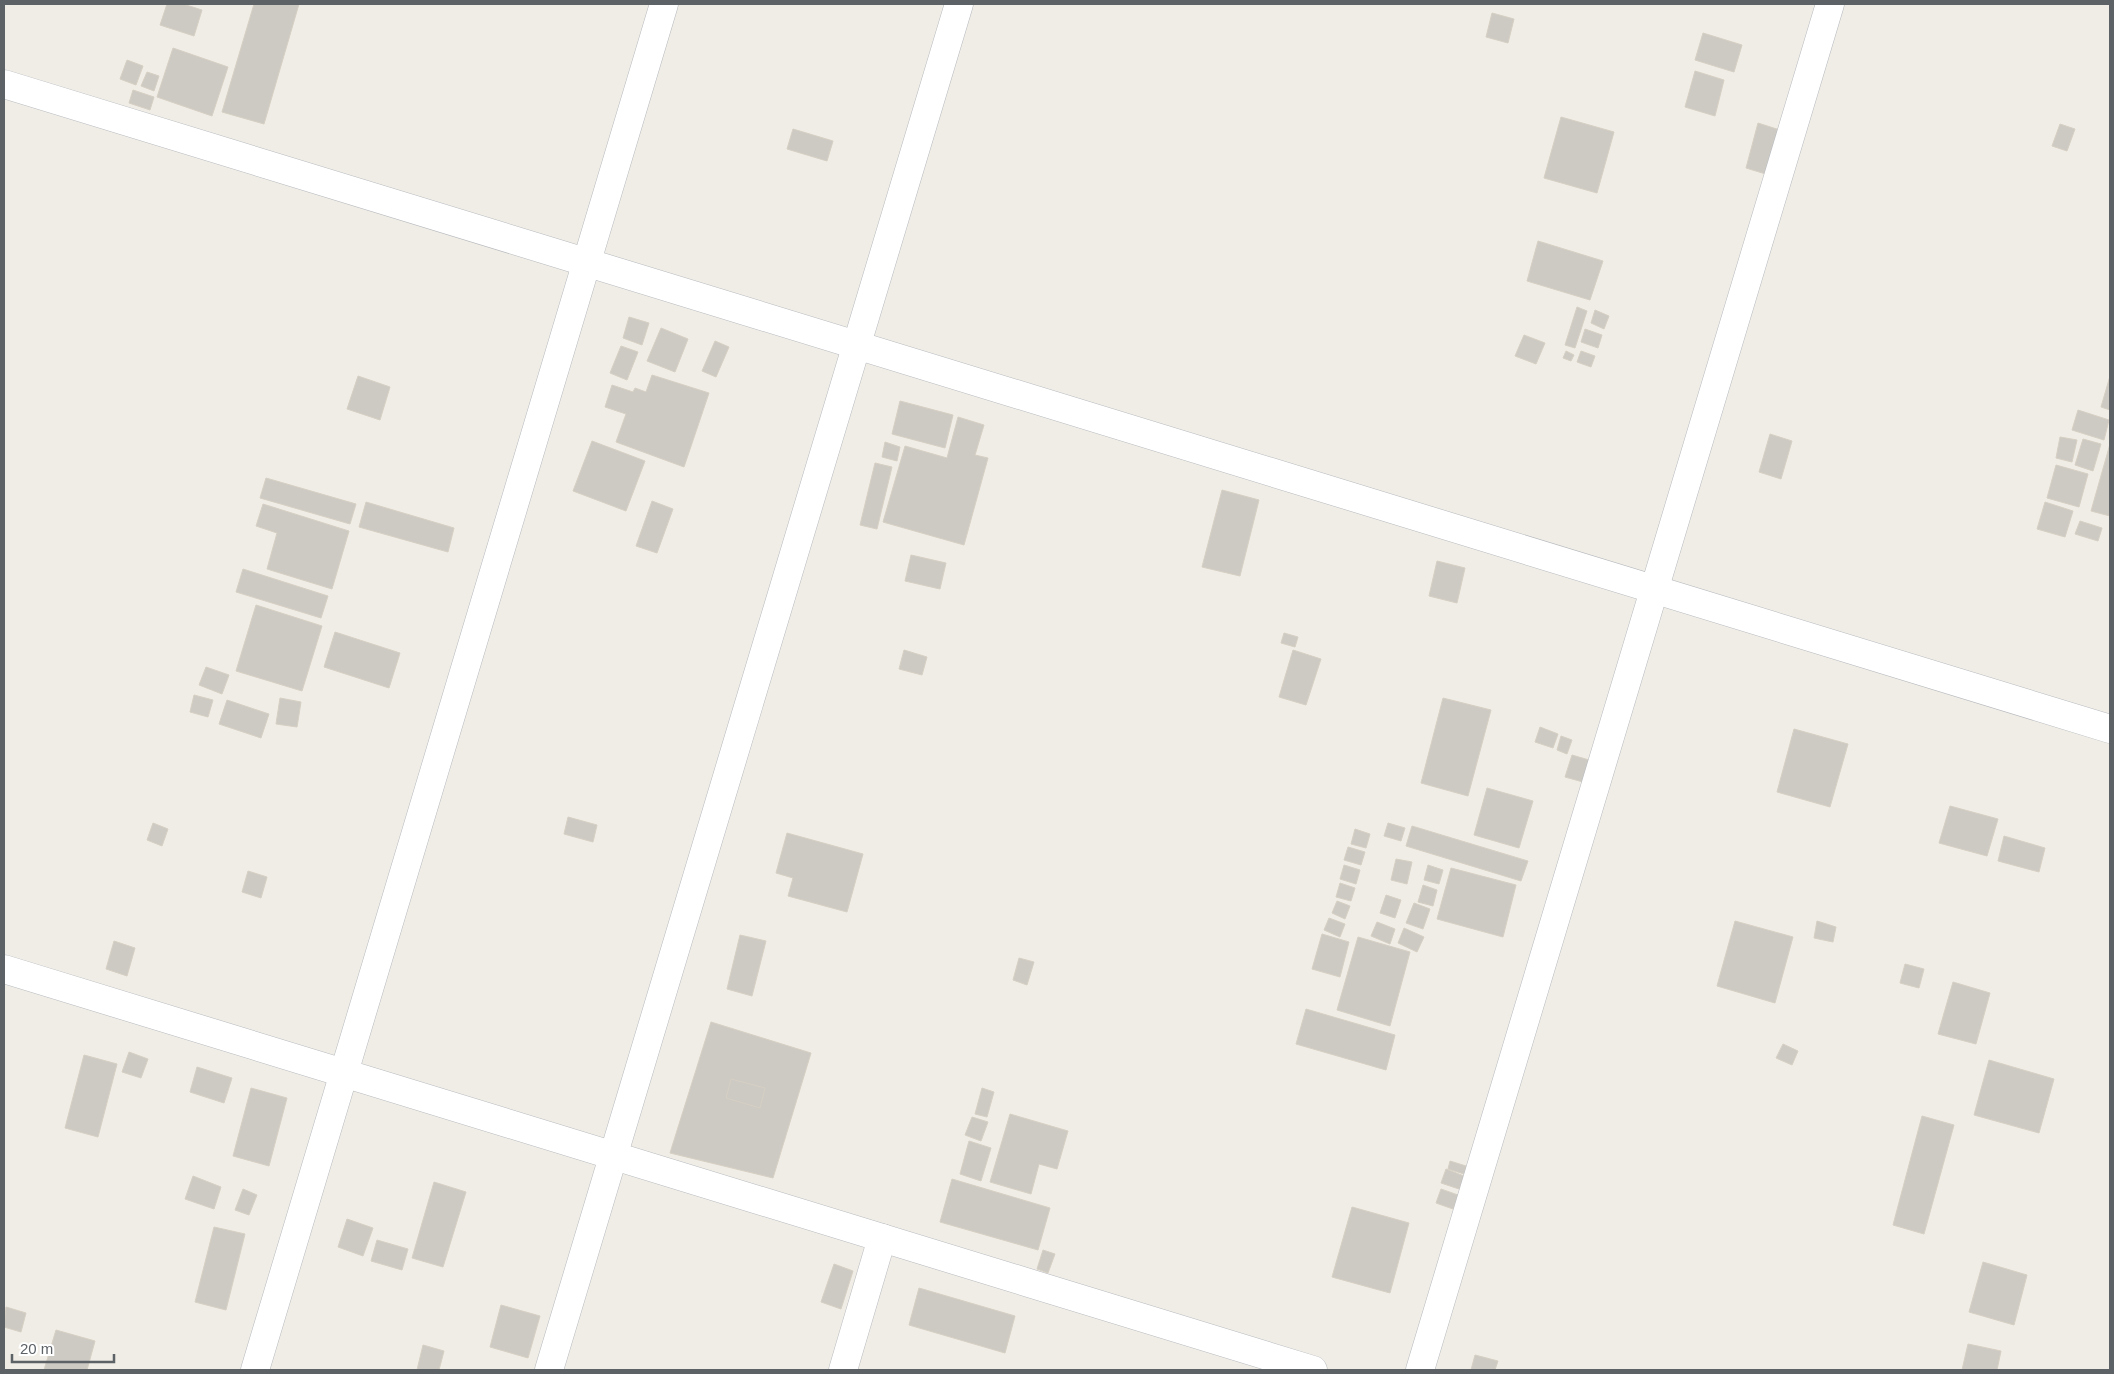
<svg xmlns="http://www.w3.org/2000/svg" width="2114" height="1374" font-family="Arial,sans-serif">
<rect width="100%" height="100%" fill="#f0ede6"/>
<!-- building -->
<g fill="#cdcac4" stroke="#d6cfc3">
<path d="M167,4h16l19,6 -8,26 -34,-11z"/>
<path d="M254,4h45l-35,120 -42,-12z"/>
<path d="M1492,13l22,6 -6,24 -22,-6z"/>
<path d="M1703,33l39,12 -8,27 -39,-12z"/>
<path d="M173,48l55,19 -16,49 -55,-19z"/>
<path d="M127,60l16,6 -7,19 -16,-6z"/>
<path d="M1695,71l29,9 -9,36 -30,-9z"/>
<path d="M147,72l12,4 -5,15 -13,-5z"/>
<path d="M133,90l21,7 -4,13 -21,-7z"/>
<path d="M1561,117l53,15 -17,61 -53,-15z"/>
<path d="M1758,123l25,8 -14,44 -23,-7z"/>
<path d="M2060,124l15,5 -8,22 -15,-5z"/>
<path d="M793,129l40,12 -6,20 -40,-12z"/>
<path d="M1538,241l65,20 -13,39 -63,-19z"/>
<path d="M1577,307l10,4 -12,37 -10,-3z"/>
<path d="M1595,310l14,6 -5,13 -13,-6z"/>
<path d="M629,317l20,6 -7,22 -19,-7z"/>
<path d="M661,328l27,11 -13,33 -28,-11z"/>
<path d="M1585,329l17,6 -4,13 -17,-6z"/>
<path d="M1524,335l21,8 -9,21 -21,-8z"/>
<path d="M715,341l14,6 -13,30 -14,-6z"/>
<path d="M621,346l17,6 -11,28 -17,-7z"/>
<path d="M1566,351l8,4 -3,6 -8,-3z"/>
<path d="M1581,351l14,5 -4,11 -14,-5z"/>
<path d="M652,375l57,18 -25,74 -68,-25 10,-28 -21,-7 7,-22 21,7 2,-4 11,4z"/>
<path d="M358,376l32,11 -10,33 -33,-11z"/>
<path d="M2110,376v34l-9,-3z"/>
<path d="M900,401l53,14 -8,33 -53,-14z"/>
<path d="M2078,410l31,10 -5,20 -32,-10z"/>
<path d="M958,417l26,8 -9,30 13,3 -24,87 -81,-23 22,-76 42,12z"/>
<path d="M1770,434l22,7 -11,38 -22,-7z"/>
<path d="M2060,437l17,3 -5,22 -16,-4z"/>
<path d="M2083,439l18,5 -8,27 -18,-6z"/>
<path d="M592,441l53,20 -19,50 -53,-20z"/>
<path d="M885,442l15,5 -3,14 -15,-4z"/>
<path d="M2110,444v72l-19,-5z"/>
<path d="M875,463l17,4 -15,62 -17,-4z"/>
<path d="M2056,465l32,9 -9,33 -32,-9z"/>
<path d="M266,478l90,26 -6,20 -90,-26z"/>
<path d="M1222,490l37,10 -19,76 -38,-9z"/>
<path d="M652,501l21,8 -16,44 -21,-7z"/>
<path d="M366,502l88,26 -6,24 -89,-25z"/>
<path d="M2045,502l28,9 -8,26 -28,-8z"/>
<path d="M263,504l86,27 -17,58 -65,-20 10,-36 -21,-7z"/>
<path d="M2080,521l22,7 -4,13 -23,-7z"/>
<path d="M911,555l35,8 -6,26 -35,-8z"/>
<path d="M1437,561l28,7 -8,35 -28,-7z"/>
<path d="M243,569l85,27 -7,22 -85,-26z"/>
<path d="M256,605l66,21 -20,65 -66,-20z"/>
<path d="M335,632l65,21 -11,35 -65,-21z"/>
<path d="M1284,633l14,4 -3,10 -14,-4z"/>
<path d="M904,650l23,7 -5,18 -23,-6z"/>
<path d="M1293,650l28,9 -15,46 -27,-8z"/>
<path d="M206,667l23,8 -7,19 -23,-9z"/>
<path d="M194,695l19,5 -5,17 -18,-5z"/>
<path d="M280,698l21,4 -4,25 -21,-3z"/>
<path d="M1443,698l48,12 -23,86 -47,-13z"/>
<path d="M227,700l42,14 -8,24 -42,-14z"/>
<path d="M1540,727l18,7 -5,14 -18,-6z"/>
<path d="M1794,729l54,15 -18,63 -53,-15z"/>
<path d="M1561,736l11,4 -5,14 -10,-4z"/>
<path d="M1572,755l17,5 -6,22 -18,-5z"/>
<path d="M1487,788l46,13 -14,47 -45,-13z"/>
<path d="M1950,806l48,13 -11,37 -48,-13z"/>
<path d="M568,817l29,8 -4,17 -29,-8z"/>
<path d="M153,823l15,6 -6,17 -15,-6z"/>
<path d="M1388,823l17,5 -4,13 -17,-5z"/>
<path d="M1412,826l116,35 -7,20 -115,-35z"/>
<path d="M1355,829l15,5 -4,14 -15,-4z"/>
<path d="M787,833l76,21 -16,58 -59,-16 5,-18 -17,-5z"/>
<path d="M2004,836l41,12 -6,24 -41,-11z"/>
<path d="M1348,847l17,5 -4,13 -17,-5z"/>
<path d="M1396,859l16,3 -5,22 -16,-4z"/>
<path d="M1344,865l16,5 -4,14 -16,-5z"/>
<path d="M1428,865l15,5 -4,14 -15,-4z"/>
<path d="M1451,868l65,17 -13,52 -66,-18z"/>
<path d="M248,871l19,6 -6,21 -19,-6z"/>
<path d="M1340,883l15,5 -4,13 -15,-4z"/>
<path d="M1423,885l14,5 -4,16 -15,-4z"/>
<path d="M1386,895l15,5 -6,18 -15,-5z"/>
<path d="M1337,901l13,5 -5,13 -13,-6z"/>
<path d="M1414,903l16,6 -7,20 -17,-6z"/>
<path d="M1329,918l16,6 -5,13 -16,-7z"/>
<path d="M1735,921l58,16 -18,66 -58,-17z"/>
<path d="M1817,921l19,6 -3,15 -19,-4z"/>
<path d="M1377,922l18,7 -5,15 -19,-8z"/>
<path d="M1404,928l20,9 -7,15 -19,-9z"/>
<path d="M1322,934l27,8 -9,35 -28,-8z"/>
<path d="M740,935l26,6 -14,55 -25,-7z"/>
<path d="M1358,937l52,15 -20,74 -53,-16z"/>
<path d="M114,941l21,7 -8,28 -21,-7z"/>
<path d="M1019,958l15,4 -7,23 -14,-5z"/>
<path d="M1905,964l19,5 -5,19 -19,-5z"/>
<path d="M1953,982l37,11 -14,51 -38,-10z"/>
<path d="M1306,1009l89,26 -9,35 -90,-26z"/>
<path d="M711,1022l100,31 -38,125 -103,-25z"/>
<path d="M1783,1044l15,7 -6,14 -16,-7z"/>
<path d="M129,1052l19,7 -7,19 -19,-6z"/>
<path d="M84,1055l33,9 -19,73 -33,-9z"/>
<path d="M1989,1060l65,19 -15,54 -65,-18z"/>
<path d="M197,1067l35,11 -8,25 -34,-11z"/>
<path d="M731,1079l34,9 -5,20 -34,-10z"/>
<path d="M251,1088l36,10 -18,68 -36,-10z"/>
<path d="M982,1088l12,4 -7,25 -12,-3z"/>
<path d="M1010,1114l58,17 -11,38 -18,-5 -8,30 -41,-12z"/>
<path d="M1922,1116l32,9 -30,109 -31,-9z"/>
<path d="M972,1117l16,5 -7,19 -16,-6z"/>
<path d="M969,1141l22,7 -10,33 -21,-7z"/>
<path d="M1450,1161l16,5 -2,8 -16,-5z"/>
<path d="M1446,1169l18,7 -5,13 -18,-6z"/>
<path d="M193,1176l28,11 -7,22 -29,-10z"/>
<path d="M952,1179l98,29 -12,42 -98,-28z"/>
<path d="M434,1182l32,10 -23,75 -31,-9z"/>
<path d="M243,1189l14,6 -8,20 -14,-5z"/>
<path d="M1441,1189l17,6 -5,14 -17,-6z"/>
<path d="M1352,1207l57,16 -19,70 -58,-16z"/>
<path d="M347,1219l26,9 -10,28 -25,-9z"/>
<path d="M214,1227l31,7 -19,76 -31,-8z"/>
<path d="M377,1240l31,9 -6,21 -31,-9z"/>
<path d="M1043,1250l12,4 -7,19 -11,-4z"/>
<path d="M1983,1262l44,13 -13,50 -45,-13z"/>
<path d="M834,1264l19,7 -12,38 -20,-7z"/>
<path d="M919,1288l96,28 -10,37 -96,-28z"/>
<path d="M501,1305l39,11 -12,42 -38,-11z"/>
<path d="M6,1307l20,6 -5,19 -17,-5z"/>
<path d="M56,1330l39,11 -8,29h-43z"/>
<path d="M1968,1344l33,7 -4,19h-35z"/>
<path d="M423,1345l21,6 -5,19h-22z"/>
<path d="M1475,1355l23,6 -3,9h-24z"/>
</g>
<g fill="none" stroke-linecap="round" stroke-linejoin="round">
<defs>
<g id="minor">
<path d="M4,84l2106,645"/>
<path d="M4,969l1309,401"/>
<path d="M255,1370l409,-1366"/>
<path d="M549,1370l410,-1366"/>
<path d="M843,1370l39,-132"/>
<path d="M1420,1370l410,-1366"/>
</g>
</defs>
<!-- minor casing -->
<use href="#minor" stroke="#b6b9bd" stroke-width="29"/>
<!-- minor -->
<use href="#minor" stroke="#fff" stroke-width="28"/>
</g>
<!-- border -->
<rect width="2114" height="1374" fill="none" stroke="#5d6267" stroke-width="10"/>
<!-- scale -->
<path d="M12 1354v8h102v-8" fill="none" stroke="#5d6267" stroke-width="2.5"/>
<text x="20" y="1354" font-size="15" fill="#5d6267" stroke="#ffffff" stroke-width="4" paint-order="stroke">20 m</text>
</svg>
